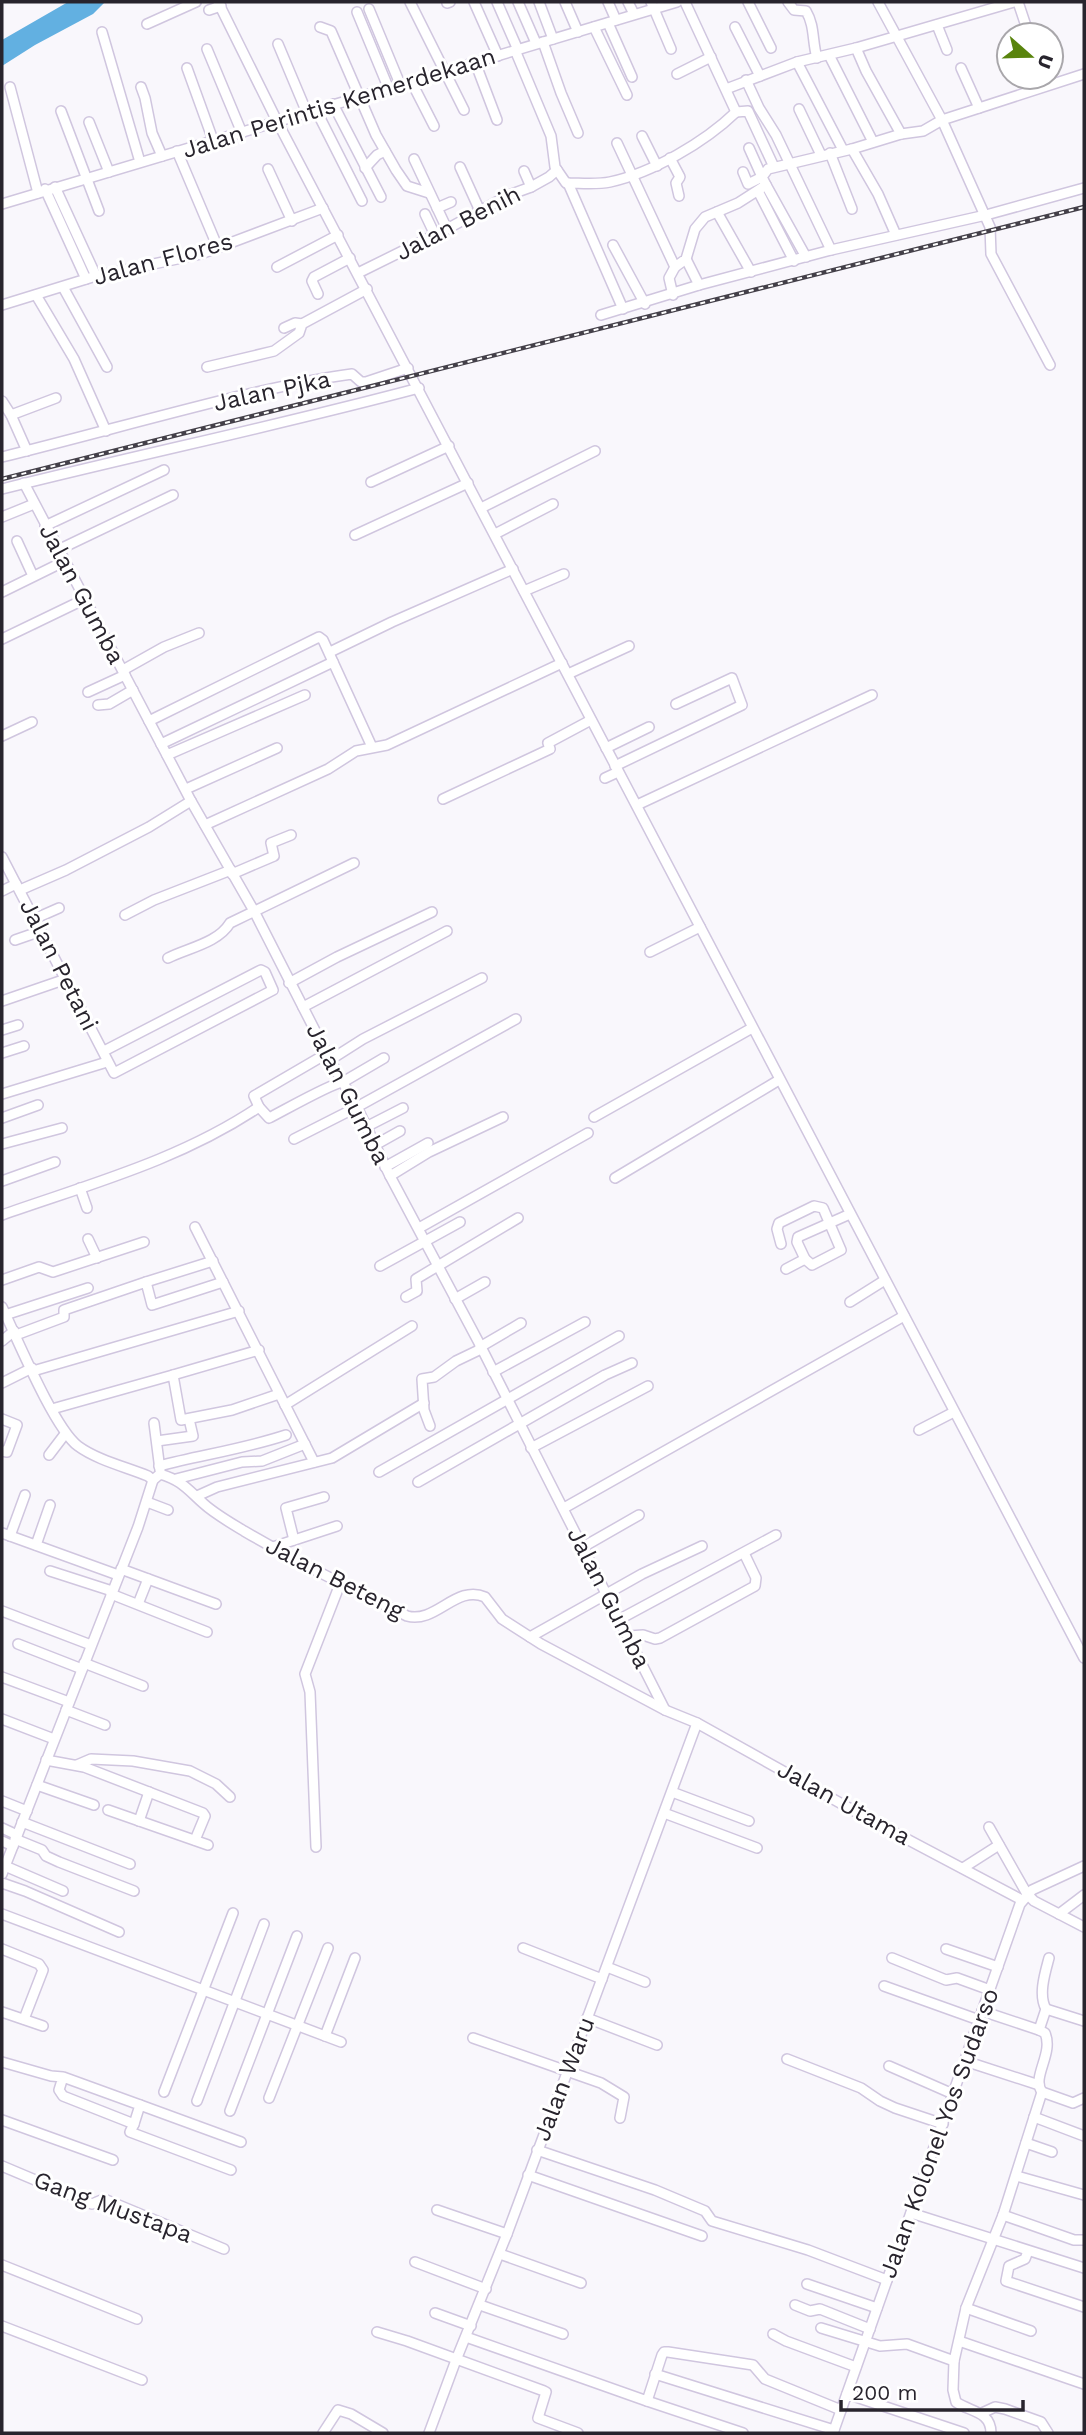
<svg xmlns="http://www.w3.org/2000/svg" width="1086" height="2435" font-family="'Work Sans',sans-serif">
<rect width="100%" height="100%" fill="#f9f7fc"/>
<!-- water -->
<path fill="#62b0e1" d="M68,2h37l-12,12 -58,31 -33,21v-26z"/>
<g fill="none" stroke-linecap="round" stroke-linejoin="round">
<defs>
<g id="minor">
<path d="M218,2l60,121 806,1535"/>
<path d="M410,2l54,108"/>
<path d="M474,2l24,54"/>
<path d="M497,2l21,48"/>
<path d="M518,2l18,41"/>
<path d="M539,2l14,37"/>
<path d="M565,2l13,30"/>
<path d="M608,2l8,18"/>
<path d="M628,2l6,12"/>
<path d="M651,2l20,47"/>
<path d="M685,2l51,110"/>
<path d="M748,2l23,46"/>
<path d="M788,2l6,8 12,1c9,15 6,30 11,47"/>
<path d="M878,2l64,118 48,107 1,27 59,111"/>
<path d="M1018,2l11,33"/>
<path d="M447,3l3,-1"/>
<path d="M369,9l31,75"/>
<path d="M209,10l12,-4"/>
<path d="M357,12l31,75"/>
<path d="M608,23l24,54"/>
<path d="M147,24l49,-22"/>
<path d="M937,25l10,25"/>
<path d="M320,27l11,4 45,104 20,35 11,16 22,7"/>
<path d="M594,27l33,68"/>
<path d="M735,27l25,49"/>
<path d="M102,32l38,130"/>
<path d="M543,42l18,51 17,40"/>
<path d="M278,44l29,69"/>
<path d="M856,48l10,23 35,63"/>
<path d="M207,49l35,84"/>
<path d="M515,50l36,86 4,31 11,16c14,0 30,2 44,-1 42,-9 95,-40 126,-70"/>
<path d="M829,55l44,87"/>
<path d="M475,62l22,58"/>
<path d="M797,62l46,88"/>
<path d="M187,68l26,72"/>
<path d="M961,68l18,40"/>
<path d="M677,74l34,-17"/>
<path d="M746,80l13,28 17,27 55,115"/>
<path d="M411,81l23,45"/>
<path d="M10,87l28,106"/>
<path d="M141,87l4,11 7,35 10,23"/>
<path d="M726,89l71,-27 59,-14 158,-46"/>
<path d="M333,104l48,93"/>
<path d="M799,109l22,46"/>
<path d="M316,110l46,91"/>
<path d="M61,111l38,100"/>
<path d="M736,112l12,-1 26,56"/>
<path d="M89,122l20,50"/>
<path d="M642,136l15,30"/>
<path d="M617,143l58,124 11,-8 9,-30 10,-12 33,-14 28,-18 -4,-8 6,-8 84,-20 49,-15 22,-3 19,-11 142,-46"/>
<path d="M852,149l26,45 18,41"/>
<path d="M177,151l41,97"/>
<path d="M830,153l22,56"/>
<path d="M670,158l10,19 -4,6 3,13"/>
<path d="M414,159l33,70"/>
<path d="M460,167l20,44"/>
<path d="M365,168l12,-13 8,-4"/>
<path d="M268,169l24,52"/>
<path d="M524,171l7,16"/>
<path d="M743,172l5,12 14,-7 -13,-29"/>
<path d="M568,183l55,126"/>
<path d="M766,185l40,72"/>
<path d="M55,187l41,89"/>
<path d="M45,189l41,90"/>
<path d="M758,191l36,70"/>
<path d="M2,204l675,-202"/>
<path d="M437,208l14,-6"/>
<path d="M717,212l34,60"/>
<path d="M425,214l10,21"/>
<path d="M613,245l32,59"/>
<path d="M686,259l13,26"/>
<path d="M277,267l61,-32"/>
<path d="M358,273l89,-44 62,-34 22,-8 18,-10 8,-7"/>
<path d="M63,287l44,80"/>
<path d="M318,294l-6,-13 2,-4 36,-19"/>
<path d="M36,295l38,64 32,72"/>
<path d="M673,295l-4,-17 6,-11"/>
<path d="M2,305l94,-29 105,-22 122,-46"/>
<path d="M601,315l98,-30 132,-35 155,-35 98,-27"/>
<path d="M284,328l11,-5 7,1"/>
<path d="M207,367l67,-16 25,-18 3,-9 65,-35"/>
<path d="M2,401l9,14 16,36"/>
<path d="M11,415l45,-17"/>
<path d="M2,457c76,-19 152,-40 229,-59 40,-9 80,-19 121,-24l9,8h5l42,-14"/>
<path d="M371,482l78,-36"/>
<path d="M24,483l167,318 63,110 76,149 27,47 33,69 88,165 187,369"/>
<path d="M2,489c139,-35 279,-64 417,-101"/>
<path d="M481,508l114,-57"/>
<path d="M2,517l32,-13"/>
<path d="M45,526l119,-56"/>
<path d="M495,534l58,-30"/>
<path d="M355,535l113,-52"/>
<path d="M17,541l16,35"/>
<path d="M60,549l113,-54"/>
<path d="M524,591l40,-17"/>
<path d="M2,592l63,-31"/>
<path d="M2,639l83,-40"/>
<path d="M330,652l62,-30 121,-53"/>
<path d="M123,670l41,-23 35,-14"/>
<path d="M568,674l61,-28"/>
<path d="M88,692l37,-17"/>
<path d="M98,705l11,-1 24,-14"/>
<path d="M149,721l170,-84 4,3 49,107"/>
<path d="M2,736l30,-14"/>
<path d="M161,744l172,-82"/>
<path d="M606,748l43,-21"/>
<path d="M167,755l138,-60"/>
<path d="M615,766l127,-61 -10,-27 -56,26"/>
<path d="M605,778l13,-6"/>
<path d="M186,789l91,-41"/>
<path d="M443,799l107,-50 -2,-6 43,-23"/>
<path d="M637,805l235,-110"/>
<path d="M205,825l123,-56 28,-18 31,-6 175,-82"/>
<path d="M2,857l112,216 159,-83 -8,-18 -4,-2 -157,81"/>
<path d="M232,874l42,-18 -3,-13 20,-8"/>
<path d="M20,890l46,-20 83,-43 42,-26"/>
<path d="M2,891l14,-7"/>
<path d="M125,915l29,-15 77,-30"/>
<path d="M34,919l25,-11"/>
<path d="M15,940l26,-9"/>
<path d="M650,952l50,-25"/>
<path d="M168,958c20,-10 50,-15 62,-35l124,-60"/>
<path d="M289,983l48,-26 95,-45"/>
<path d="M2,1001l64,-22"/>
<path d="M303,1007l144,-76"/>
<path d="M2,1030l16,-5"/>
<path d="M2,1053l22,-7"/>
<path d="M330,1060l33,-21 119,-61"/>
<path d="M2,1094l105,-32"/>
<path d="M259,1107l-5,-11 72,-42"/>
<path d="M594,1117l158,-89"/>
<path d="M2,1118l36,-13"/>
<path d="M366,1127l37,-19"/>
<path d="M294,1139l63,-32 159,-88"/>
<path d="M2,1144l60,-16"/>
<path d="M375,1145l25,-14"/>
<path d="M385,1167l43,-24"/>
<path d="M390,1176l39,-24 74,-35"/>
<path d="M615,1178l164,-98"/>
<path d="M2,1181l53,-19"/>
<path d="M80,1188l7,20"/>
<path d="M2,1215c88,-31 178,-55 257,-108l10,11c14,-7 63,-35 74,-36l41,-24"/>
<path d="M195,1227l119,235"/>
<path d="M419,1228l169,-95"/>
<path d="M88,1239l9,19"/>
<path d="M781,1244l-4,-15 2,-6 35,-17 9,2 18,42 -29,15 -7,-6"/>
<path d="M380,1266l80,-44"/>
<path d="M786,1269l19,-10 -8,-17 1,-5 52,-23"/>
<path d="M2,1280l37,-13 14,5 91,-30"/>
<path d="M146,1282l67,-21"/>
<path d="M406,1297l11,-6 -1,-12 102,-61"/>
<path d="M455,1299l30,-17"/>
<path d="M850,1302l35,-22"/>
<path d="M2,1307c15,31 52,121 76,139 19,14 48,21 70,30l5,4"/>
<path d="M5,1315l83,-27"/>
<path d="M16,1335l48,-18v-7l82,-28 6,23 71,-23"/>
<path d="M2,1341l12,-10"/>
<path d="M480,1347l41,-24"/>
<path d="M33,1371l206,-60"/>
<path d="M493,1372l92,-50"/>
<path d="M173,1375l86,-25"/>
<path d="M2,1383l30,-15"/>
<path d="M285,1405l127,-79"/>
<path d="M52,1409l121,-34 8,45 51,-10 47,-16"/>
<path d="M2,1419l15,6 -10,27 -5,-1"/>
<path d="M154,1423l6,47"/>
<path d="M430,1426l-6,-16 -2,-31 12,-2 22,-16 25,-12"/>
<path d="M919,1430l35,-18"/>
<path d="M157,1441l36,-5 -4,-17"/>
<path d="M531,1448l117,-62"/>
<path d="M49,1455l16,-21"/>
<path d="M159,1466c42,-11 85,-17 127,-31"/>
<path d="M379,1472l240,-136"/>
<path d="M176,1479l66,-17 20,-1 43,-17"/>
<path d="M153,1480l7,-6c23,7 27,15 44,30 11,10 27,19 40,27 53,31 108,58 163,85 29,8 49,-32 78,-19l17,22 39,25 124,66 32,13 170,95 155,82"/>
<path d="M418,1482l187,-107 27,-12"/>
<path d="M197,1496l20,-9 115,-29 92,-55"/>
<path d="M147,1502l21,8"/>
<path d="M564,1508l340,-192"/>
<path d="M2,1533l116,42"/>
<path d="M10,1536l15,-41"/>
<path d="M294,1540l-8,-32 38,-11"/>
<path d="M36,1545l14,-40"/>
<path d="M273,1547l64,-21"/>
<path d="M583,1547l56,-32"/>
<path d="M121,1569l95,35"/>
<path d="M50,1571l62,20"/>
<path d="M111,1594l96,38"/>
<path d="M138,1604l10,-25"/>
<path d="M2,1611l89,34"/>
<path d="M620,1619l156,-84"/>
<path d="M629,1636l14,-1 12,4 5,-1 95,-52 1,-8 -12,-25"/>
<path d="M530,1637l112,-63 60,-28"/>
<path d="M18,1644l64,25"/>
<path d="M84,1663l59,23"/>
<path d="M2,1677l67,25"/>
<path d="M66,1710l39,15"/>
<path d="M2,1719l52,20"/>
<path d="M46,1760l38,7 119,46 2,3 -10,24"/>
<path d="M77,1765l14,-6 42,2 57,10 26,13 14,13"/>
<path d="M37,1785l57,20"/>
<path d="M672,1792l77,29"/>
<path d="M2,1801l25,10"/>
<path d="M108,1810l100,35"/>
<path d="M664,1813l93,35"/>
<path d="M139,1821l10,-29"/>
<path d="M22,1822l108,42"/>
<path d="M989,1827l38,67 7,7 50,26"/>
<path d="M2,1828l15,7"/>
<path d="M15,1839l27,11 4,6 13,6 75,29"/>
<path d="M2,1841l11,5"/>
<path d="M316,1847l-6,-155 -5,-18 35,-90"/>
<path d="M5,1866l58,25"/>
<path d="M963,1868l36,-23"/>
<path d="M2,1874l136,-347 15,-47"/>
<path d="M2,1883l23,8 94,41"/>
<path d="M2,1914l339,128"/>
<path d="M1059,1914l25,-19"/>
<path d="M523,1948l79,31"/>
<path d="M2,1949l37,15 4,6 -19,49"/>
<path d="M946,1949l52,18"/>
<path d="M892,1958l54,22 11,-2 33,12"/>
<path d="M607,1967l38,15"/>
<path d="M884,1986l95,34"/>
<path d="M1046,2009l38,12"/>
<path d="M2,2012l41,14"/>
<path d="M587,2018l70,27"/>
<path d="M1039,2030l7,-21c-8,-14 -1,-36 3,-51"/>
<path d="M325,2036l30,-78"/>
<path d="M473,2038l128,45 23,14 -4,21"/>
<path d="M787,2059l74,29 19,13 15,7 48,16"/>
<path d="M965,2061l74,24"/>
<path d="M2,2062l49,14 12,1 -4,13 4,6 71,28 6,-19 -77,-28"/>
<path d="M889,2066l64,28"/>
<path d="M164,2092l69,-179"/>
<path d="M1042,2092l31,11 11,-5"/>
<path d="M269,2098l59,-150"/>
<path d="M197,2101l67,-177"/>
<path d="M140,2105l101,37"/>
<path d="M230,2111l67,-175"/>
<path d="M1034,2117l50,19"/>
<path d="M2,2120l111,40"/>
<path d="M134,2124l-4,8 101,38"/>
<path d="M1026,2143l26,9"/>
<path d="M537,2150l118,40 50,21 7,10 96,29 79,30"/>
<path d="M2,2166l90,38 12,-5 120,50"/>
<path d="M528,2175l174,61"/>
<path d="M1017,2176l67,19"/>
<path d="M437,2210l70,24"/>
<path d="M911,2213l173,55"/>
<path d="M1003,2215l71,25h10"/>
<path d="M1028,2251l-3,8 -16,7 -3,15 78,26"/>
<path d="M500,2254l81,29"/>
<path d="M415,2262l71,27"/>
<path d="M2,2265l135,54"/>
<path d="M807,2284l70,24"/>
<path d="M480,2305l83,29"/>
<path d="M795,2305l15,6 10,-2 50,20"/>
<path d="M966,2308l65,23"/>
<path d="M435,2313l36,13"/>
<path d="M2,2326l140,54"/>
<path d="M821,2328l59,18 27,-2 47,17 12,-53 37,-93 39,-123c-11,-15 12,-38 3,-59l-6,-3 -57,-19"/>
<path d="M377,2332l30,9 137,50 2,1 -8,26 40,15"/>
<path d="M773,2334l13,7 70,26"/>
<path d="M466,2337l181,64 15,-46 2,-3h4l85,13 12,14 76,31"/>
<path d="M959,2341l125,43"/>
<path d="M954,2361l-1,29 3,12c14,10 35,9 35,31"/>
<path d="M655,2374l179,56"/>
<path d="M847,2394l117,39"/>
<path d="M647,2401l96,32"/>
<path d="M982,2413l13,-6 10,2 36,13 7,11"/>
<path d="M323,2433l15,-23 13,4 32,19"/>
<path d="M429,2433l27,-73 51,-126 190,-511"/>
<path d="M833,2433l187,-529 12,-14 52,-24"/>
</g>
</defs>
<!-- minor casing -->
<use href="#minor" stroke="#d0c6df" stroke-width="12"/>
<!-- minor -->
<use href="#minor" stroke="#fff" stroke-width="9"/>
<defs>
<path id="rail" d="M2,479l1082,-272"/>
</defs>
<!-- rail casing -->
<use href="#rail" stroke="#444049" stroke-width="4.5"/>
<!-- rail -->
<use href="#rail" stroke="#fff" stroke-width="2" stroke-dasharray="5" stroke-linecap="butt"/>
</g>
<g text-anchor="middle" dominant-baseline="central" stroke-width="6" stroke-linejoin="round" paint-order="stroke">
<!-- street labels -->
<g font-size="24" fill="#28242d" stroke="#fff">
<text transform="translate(339 103) rotate(-17)">Jalan Perintis Kemerdekaan</text>
<text transform="translate(458 223) rotate(-27)">Jalan Benih</text>
<text transform="translate(163 259) rotate(-15)">Jalan Flores</text>
<text transform="translate(272 391) rotate(-12)">Jalan Pjka</text>
<text transform="translate(82 594) rotate(62)">Jalan Gumba</text>
<text transform="translate(59 965) rotate(63)">Jalan Petani</text>
<text transform="translate(348 1094) rotate(63)">Jalan Gumba</text>
<text transform="translate(335 1578) rotate(27)">Jalan Beteng</text>
<text transform="translate(609 1598) rotate(63)">Jalan Gumba</text>
<text transform="translate(844 1803) rotate(29)">Jalan Utama</text>
<text transform="translate(564 2079) rotate(-69)">Jalan Waru</text>
<text transform="translate(939 2133) rotate(-70)">Jalan Kolonel Yos Sudarso</text>
<text transform="translate(113 2207) rotate(20)">Gang Mustapa</text>
</g>
</g>
<!-- border -->
<rect width="1086" height="2435" fill="none" stroke="#28242d" stroke-width="7"/>
<!-- north arrow -->
<g transform="translate(1030 56) rotate(110)"><circle r="33" fill="#ffffff" stroke="#a9a7ab" stroke-width="2"/>
<path d="M0-5L12 26L0 18L-12 26Z" fill="#59840d"/>
<text y="-10" font-size="19" font-weight="bold" text-anchor="middle" fill="#28242d">U</text>
</g>
<!-- scale -->
<path d="M841 2400v10h182v-10" fill="none" stroke="#28242d" stroke-width="3.5"/>
<text x="852" y="2400" font-size="21" fill="#28242d" stroke="#ffffff" stroke-width="5" paint-order="stroke">200 m</text>
</svg>
